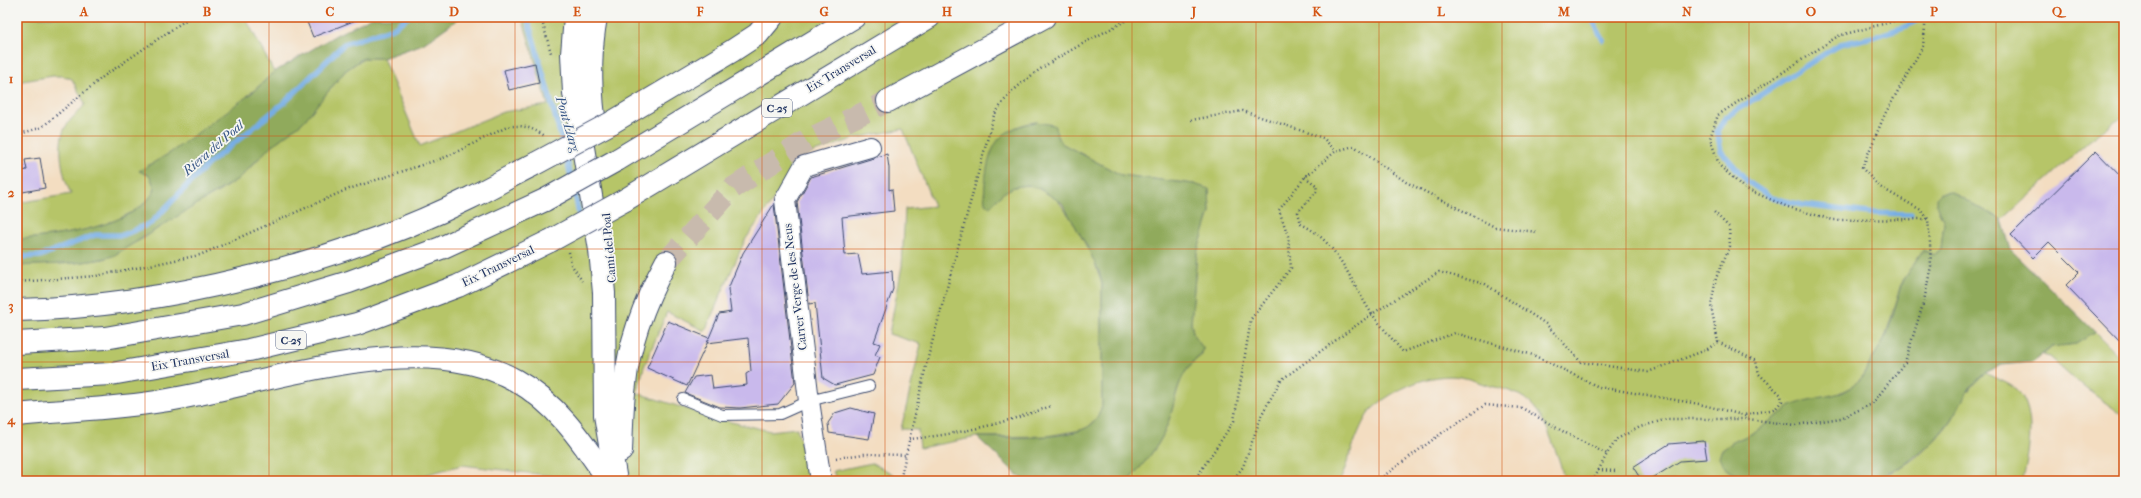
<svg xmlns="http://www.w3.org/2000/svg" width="2141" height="498" font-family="'IM FELL French Canon',serif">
<rect width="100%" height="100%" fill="#f6f6f2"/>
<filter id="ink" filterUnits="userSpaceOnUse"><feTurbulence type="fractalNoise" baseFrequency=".025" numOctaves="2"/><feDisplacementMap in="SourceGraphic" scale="8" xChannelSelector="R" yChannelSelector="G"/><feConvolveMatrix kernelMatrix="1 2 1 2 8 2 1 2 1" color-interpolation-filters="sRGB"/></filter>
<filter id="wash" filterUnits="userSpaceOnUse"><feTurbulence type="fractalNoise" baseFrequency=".012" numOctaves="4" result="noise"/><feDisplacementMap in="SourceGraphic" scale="16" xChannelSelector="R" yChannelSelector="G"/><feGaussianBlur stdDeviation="0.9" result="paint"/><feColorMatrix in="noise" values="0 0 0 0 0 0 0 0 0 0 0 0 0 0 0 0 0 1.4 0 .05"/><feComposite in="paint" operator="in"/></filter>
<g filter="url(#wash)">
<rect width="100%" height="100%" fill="#f3ddc1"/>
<!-- green -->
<g fill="#b6c568" stroke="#687a63">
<path d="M17,17h228l29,55c-40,38 -86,72 -134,99l10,5 5,13c-15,37 -103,49 -138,50v-36l54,-9c-8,-16 -15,-49 -6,-66 5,-10 14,-15 20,-24l-13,-25 -9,-3h-10l-36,6z"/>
<path d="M522,17h1602v98l-35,26 -87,79 -51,-28 -15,12 8,18 -3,27 -7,6 -11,-5 -19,28 -20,62 -22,36 -9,10 -18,9 -25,5 -19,6 -38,27 -20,9 -12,9 5,18 6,4 32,8h-201c0,-13 -5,-23 -9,-35 -6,-16 -12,-32 -25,-44 -11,-10 -25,-13 -39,-16 -10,-3 -19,-7 -29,-9 -30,-5 -67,12 -89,32 -13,13 -24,54 -32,72h-212c15,-17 30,-32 38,-53 12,-29 8,-53 36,-73l1,-7 -9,-12 -3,-13 6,-70 13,-41 -1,-22 -15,-6 -73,-9 -60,-32 -6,-12 -19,-9c-12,2 -25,5 -33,15 -7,8 -19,49 -19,59l14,1 10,-8 13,-4 13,1 23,13 15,21 22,40 8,24v121l-4,13 -10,9 -7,3 -34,6 -70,1 -57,11 -2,-18 -17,-1 20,-85 -32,-10 13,-68 3,-57 29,-3 -31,-77 -47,9 -51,17 -60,85 -40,91 -38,-19 -23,55 -7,26 81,26 52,12 27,-3 15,53h-233l-1,-2 -116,-14 -60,16h-385v-215l58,-3 29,-4 42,-22 26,-19 48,-27 22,-15 28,-29 33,-25 42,-51 19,-13h19l37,88 83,-34 45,-7z"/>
<path d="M2095,332l29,29v55l-39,-28 -35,-31 -7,-2 9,-8 24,-3z"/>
<path d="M1985,373c9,5 25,10 33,18 20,22 10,63 5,90h-173c9,-1 18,-2 27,-4 29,-7 58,-33 74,-57 10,-18 18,-34 34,-47z"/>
<path d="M872,463l21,11 -1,7h-55l-4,-10z"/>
</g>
<!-- forest -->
<g fill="#90aa5c" stroke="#566c5d">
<path d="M372,17h89l-38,27 -40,14h-19l-4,2 -15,11 -42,51 -33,25 -32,32 -125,77c-30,9 -64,8 -96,10v-27c35,-1 123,-13 138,-50l-5,-13 -11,-5 31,-18 83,-61 21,-20 62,-37z"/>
<path d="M1036,122l18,3 7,18 60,32 73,9 15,5 1,23 -13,41 -6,71 3,12 9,12 -2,7c-27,21 -23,44 -35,73 -8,21 -23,36 -38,53h-104l-47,-44c26,0 96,4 115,-13 6,-5 8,-12 10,-19v-121l-3,-12 -11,-24 -26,-45 -22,-14 -12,-4 -14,2 -11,6 -13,14 -5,-4c-2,-17 2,-46 11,-60 8,-13 27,-19 40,-21z"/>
<path d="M1951,192l51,28 9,30 84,82 -19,12 -24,3 -20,15 -31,3 -16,8 -14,13 -21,35 -17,21 -29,23 -26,12 -28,4h-86l-32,-8 -6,-4 -7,-11 2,-7 12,-9 20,-9 38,-27 13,-5 37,-8 12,-7 9,-9 25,-43 17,-56 19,-28 11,5 7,-6 3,-27 -8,-18v-6l5,-5z"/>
</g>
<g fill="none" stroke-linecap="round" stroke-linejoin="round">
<!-- stream -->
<g stroke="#76ade4" stroke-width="5.5">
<path d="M527,17l36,127"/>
<path d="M1591,17l12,23"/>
<path d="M565,152l7,29"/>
<path d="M574,189l6,31"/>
<path d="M1911,214l-42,-1 -66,-8 -31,-7 -24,-16 -27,-31 -4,-20 9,-14 114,-73 33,-7 34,-11 12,-7"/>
<path d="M17,257l23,-1 55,-21h28l28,-12 57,-59 77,-62 59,-58 49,-16 15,-11"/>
</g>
</g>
<g id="blocks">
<!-- building -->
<g fill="#c9b9ec">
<path d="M305,17h56v1l-48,19z"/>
<path d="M535,63l4,20 -30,7 -5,-20z"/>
<path d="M2096,151l28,29v165l-58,-60 13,-13 -30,-30 -16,16 -22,-23z"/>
<path d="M887,154l2,14v22l3,-1 2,22 -52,6 3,38 13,-1 4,20 30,-3 1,18 -19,53 6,2 -5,11 5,2 -7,18 -38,10 -12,-7 -8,-75 -6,1 -12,-102 14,-25z"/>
<path d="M40,158l5,30 -28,5v-21l10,-2 -2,-10z"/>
<path d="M774,204l21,179 -17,21 -38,4 -20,-1 -35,-14 9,-16 17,-2 2,14 34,-4 -1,-11 5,-3 -3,-33 -41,5 2,-4 -22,47 -40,-18 21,-47 41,17 10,-24 12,-2 -3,-23 15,-36z"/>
<path d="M851,408l23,6 -5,25 -40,-6 -1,-10 7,-10z"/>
<path d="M1704,441l3,18 -27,2 -32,20h-6l-9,-14 36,-23z"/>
</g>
</g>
</g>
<g filter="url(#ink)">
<use href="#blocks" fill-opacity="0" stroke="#3b496d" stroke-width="1"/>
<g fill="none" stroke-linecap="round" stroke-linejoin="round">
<!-- trunk-tunnel -->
<path stroke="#c8baad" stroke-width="22" stroke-dasharray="22 11" stroke-linecap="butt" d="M666,262l67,-74 74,-48 81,-39"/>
<defs>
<path id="service" d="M683,399l39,16 58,-1 29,-13 60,-15"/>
<path id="minor" d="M821,481l-12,-80 -24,-201 19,-34 66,-19"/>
<path id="tertiary" d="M575,17l-3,37 2,39 26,157 4,43 1,122 11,66"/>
<g id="trunk">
<path d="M888,101l156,-84"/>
<path d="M594,117c-4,-33 -4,-67 2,-100"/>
<path d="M611,123l121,-72 26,-17 14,-17"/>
<path d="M17,310c146,-3 322,-47 453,-112 20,-10 41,-22 61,-32"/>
<path d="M17,415c48,-5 98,-6 145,-14 105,-16 254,-76 353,-21 42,23 68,63 94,101"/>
<path d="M621,451c1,-22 1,-45 4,-67 4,-43 21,-85 41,-122"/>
</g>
<g id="motorway">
<path d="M617,160l237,-143"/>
<path d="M625,200l304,-183"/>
<path d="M17,343l88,-5 138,-24 106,-32 92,-34 104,-48"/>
<path d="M17,379l94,-5 138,-24 108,-26 101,-38 92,-45"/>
</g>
</defs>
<!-- service casing -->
<use href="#service" stroke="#3b496d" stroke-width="12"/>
<!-- minor casing -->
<use href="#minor" stroke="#3b496d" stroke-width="22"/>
<!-- tertiary casing -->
<use href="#tertiary" stroke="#3b496d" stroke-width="24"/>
<!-- trunk casing -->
<use href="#trunk" stroke="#3b496d" stroke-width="24"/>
<!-- motorway casing -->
<use href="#motorway" stroke="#3b496d" stroke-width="24"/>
<!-- path -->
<g stroke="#3b496d" stroke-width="2.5" stroke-dasharray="1 3" stroke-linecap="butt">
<path d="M541,17l10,36"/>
<path d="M1909,17l-71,19 -120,79 -8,23 9,27 25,23 44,19 45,13 94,-1"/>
<path d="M1191,120l52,-9 80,27 13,13"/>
<path d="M17,135l25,-8 62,-51 86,-59"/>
<path d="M1305,177l11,8 1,6 -19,21 3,12c37,17 50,59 71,90 10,13 21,26 31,38l52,-19 78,22 66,32 100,17 44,11 5,3"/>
<path d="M569,252l2,12 11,17"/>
<path d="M17,282l79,-6 104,-21 146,-65 100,-33 61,-30c16,-3 25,1 38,9"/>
<path d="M1718,342l38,19 3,13 22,21 1,6 -6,7 -6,2 -26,5"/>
<path d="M909,439c47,-4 97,-16 142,-33"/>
<path d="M836,458l28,-4 41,1"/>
<path d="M1598,470l19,1"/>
<path d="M900,481l27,-120 67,-246c6,-8 12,-18 19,-24 34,-32 79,-51 119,-74"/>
<path d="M1194,481l40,-60 17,-102 40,-51 -3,-32 -9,-26 26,-33 31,-26 18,-5 52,36 89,45 42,5"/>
<path d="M1232,481l11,-14 19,-53 19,-34 91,-66 67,-42 46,12 61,40 35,38 67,10 58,-22 12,-8 -7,-36 5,-28 14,-32 -1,-19 -15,-15"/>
<path d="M1377,481l69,-51 39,-25 37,3 49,28 36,18"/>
<path d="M1593,481l14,-27 10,-15 23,-12 27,-8h81l48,6 45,-7 31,-14 33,-42 19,-61 7,-35 -1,-23 -2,-24 -7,-9 -41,-23 -18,-19 23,-54 38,-68 3,-29"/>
</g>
<!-- service -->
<use href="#service" stroke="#fff" stroke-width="10"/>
<!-- minor -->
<use href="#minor" stroke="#fff" stroke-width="20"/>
<!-- tertiary -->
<use href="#tertiary" stroke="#fff" stroke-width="22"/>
<!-- trunk -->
<use href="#trunk" stroke="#fff" stroke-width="22"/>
<!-- motorway -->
<use href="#motorway" stroke="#fff" stroke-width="22"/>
<defs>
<path id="trunk-bridge" d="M531,166l80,-43"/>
<g id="motorway-bridge">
<path d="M545,200l72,-40"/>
<path d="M550,241l75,-41"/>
</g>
</defs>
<!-- trunk-bridge casing -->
<use href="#trunk-bridge" stroke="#3b496d" stroke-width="24" stroke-linecap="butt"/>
<!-- motorway-bridge casing -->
<use href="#motorway-bridge" stroke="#3b496d" stroke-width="24" stroke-linecap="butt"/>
<!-- trunk-bridge -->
<use href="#trunk-bridge" stroke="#fff" stroke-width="22"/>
<!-- motorway-bridge -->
<use href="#motorway-bridge" stroke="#fff" stroke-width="22"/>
</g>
</g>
<!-- grid -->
<path fill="none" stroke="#d45514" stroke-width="1" stroke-opacity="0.55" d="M145,17v464M269,17v464M392,17v464M515,17v464M639,17v464M762,17v464M885,17v464M1009,17v464M1132,17v464M1256,17v464M1379,17v464M1502,17v464M1626,17v464M1749,17v464M1872,17v464M1996,17v464M17,136h2107M17,249h2107M17,362h2107"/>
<g text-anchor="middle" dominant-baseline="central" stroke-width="3.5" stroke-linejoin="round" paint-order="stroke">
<!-- shield labels -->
<g fill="#f6f6f2" stroke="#5d6b8a" stroke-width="1">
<rect x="762" y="99" width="30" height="18" rx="3"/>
<rect x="276" y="331" width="30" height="18" rx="3"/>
</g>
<g font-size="11" font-weight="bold" fill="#1b2f5e">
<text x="777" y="108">C-25</text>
<text x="291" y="340">C-25</text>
</g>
<!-- street labels -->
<g font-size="12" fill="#1b2f5e" stroke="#f6f6f2">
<text transform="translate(841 69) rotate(-31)">Eix Transversal</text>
<text transform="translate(609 248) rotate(-95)">Camí del Poal</text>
<text transform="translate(498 266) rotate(-26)">Eix Transversal</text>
<text transform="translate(795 287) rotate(-97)">Carrer Verge de les Neus</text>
<text transform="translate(190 360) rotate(-10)">Eix Transversal</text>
</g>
<!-- water labels -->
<g font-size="13" font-style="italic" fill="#365586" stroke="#f6f6f2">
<text transform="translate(568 124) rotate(74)">Pont Llarg</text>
<text transform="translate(213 148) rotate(-41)">Riera del Poal</text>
</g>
</g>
<!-- margin -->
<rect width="2141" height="498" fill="none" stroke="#f6f6f2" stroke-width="44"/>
<rect x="22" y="22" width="2097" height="454" fill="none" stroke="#d45514" stroke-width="1.5"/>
<g font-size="13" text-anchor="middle" font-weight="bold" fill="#d45514">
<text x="84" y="16">A</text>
<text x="207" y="16">B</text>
<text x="330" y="16">C</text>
<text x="454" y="16">D</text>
<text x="577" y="16">E</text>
<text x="700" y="16">F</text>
<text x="824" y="16">G</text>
<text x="947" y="16">H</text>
<text x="1070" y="16">I</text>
<text x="1194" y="16">J</text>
<text x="1317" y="16">K</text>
<text x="1441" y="16">L</text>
<text x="1564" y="16">M</text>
<text x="1687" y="16">N</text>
<text x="1811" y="16">O</text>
<text x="1934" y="16">P</text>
<text x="2057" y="16">Q</text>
<text x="11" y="83">1</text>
<text x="11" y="197">2</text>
<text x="11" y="310">3</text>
<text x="11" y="424">4</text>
</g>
</svg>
